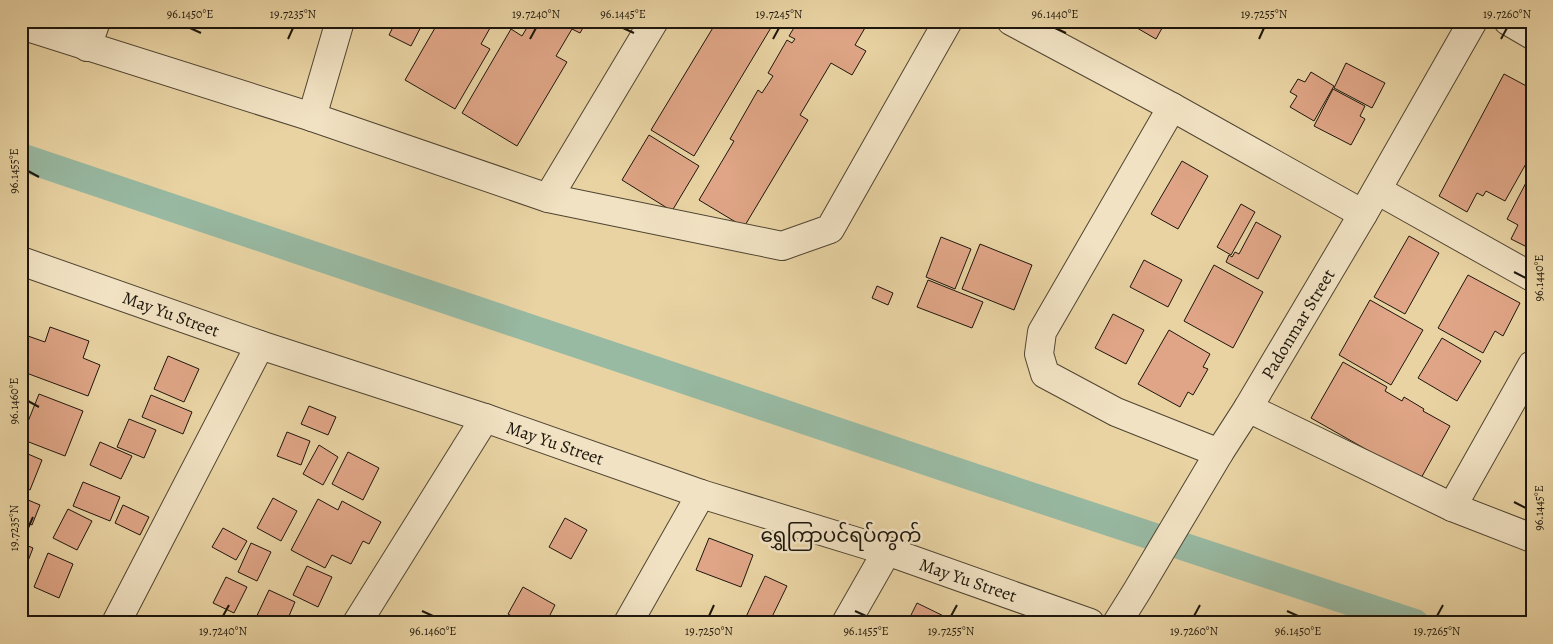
<svg xmlns="http://www.w3.org/2000/svg" width="1553" height="644" font-family="Alegreya,'Noto Sans Myanmar',serif">
<rect width="100%" height="100%" fill="#e9d3a3"/>
<filter id="stains"><feTurbulence type="fractalNoise" baseFrequency=".004" numOctaves="4"/><feColorMatrix values="0 0 0 0 .2 0 0 0 0 .09 0 0 0 0 .02 0 0 0 .5 -.17"/></filter>
<radialGradient id="worn" r=".72"><stop offset=".6" stop-color="#630" stop-opacity="0"/><stop offset="1" stop-color="#630" stop-opacity=".3"/></radialGradient>
<g fill="none" stroke-linecap="round" stroke-linejoin="round">
<!-- canal -->
<path stroke="#98b9a2" stroke-width="28" d="M21,157l952,320 442,146"/>
</g>
<!-- building -->
<g fill="#dfa586" stroke="#1d160c">
<path d="M396,21h28l-13,25 -22,-11z"/>
<path d="M439,21h55l-13,23 9,5 -35,60 -50,-29z"/>
<path d="M495,21h14l-4,6z"/>
<path d="M531,21h56l-7,12 -8,-4 -16,27 11,6 -50,84 -55,-33 49,-84 11,7z"/>
<path d="M717,21h58l-81,135 -43,-26z"/>
<path d="M798,21h71l-14,24 11,6 -14,24 -21,-12 -31,52 8,5 -64,107 -45,-27 35,-59 -4,-2 28,-49 4,3 11,-17 -5,-3 19,-33 5,3 3,-4 -6,-3z"/>
<path d="M1125,21h41l-10,18z"/>
<path d="M1346,63l39,20 -13,25 -38,-20z"/>
<path d="M1311,72l23,14 -20,35 -24,-14 7,-11 -7,-4 8,-13 7,3z"/>
<path d="M1504,74l28,15v64l-27,48 -19,-10 -3,5 -6,-3 -10,19 -28,-16z"/>
<path d="M1333,89l32,17 -5,10 5,3 -14,26 -37,-19z"/>
<path d="M649,135l50,31 -27,45 -50,-31z"/>
<path d="M1182,161l26,15 -30,53 -27,-15z"/>
<path d="M1529,177l3,1v65l-3,5 -18,-9 7,-14 -11,-6z"/>
<path d="M1241,204l14,8 -24,43 -14,-8z"/>
<path d="M1256,222l25,14 -23,43 -32,-17 3,-7 3,2 3,-5 4,2z"/>
<path d="M1409,236l30,17 -34,61 -31,-17z"/>
<path d="M941,237l30,12 -16,40 -29,-12z"/>
<path d="M980,244l52,21 -18,45 -52,-21z"/>
<path d="M1144,260l38,20 -14,27 -38,-20z"/>
<path d="M1214,265l49,27 -30,56 -49,-27z"/>
<path d="M1468,275l52,28 -17,33 -8,-5 -12,22 -45,-25z"/>
<path d="M928,280l55,22 -11,26 -55,-21z"/>
<path d="M877,286l16,7 -5,12 -16,-7z"/>
<path d="M1370,300l53,30 -32,55 -52,-30z"/>
<path d="M1113,314l31,16 -18,34 -31,-16z"/>
<path d="M50,327l39,14 -6,17 17,7 -12,31 -67,-25v-26l4,-10 20,7z"/>
<path d="M1169,330l41,24 -7,13 5,2 -15,26 -5,-3 -8,15 -42,-23z"/>
<path d="M1442,338l39,23 -24,40 -39,-23z"/>
<path d="M168,356l31,13 -15,33 -30,-13z"/>
<path d="M1343,362l44,25 -2,4 17,10 2,-4 20,12 -1,2 27,15 -30,54 -109,-62z"/>
<path d="M39,394l44,17 -18,45 -44,-17z"/>
<path d="M151,395l41,17 -9,22 -41,-17z"/>
<path d="M309,406l27,11 -8,18 -27,-11z"/>
<path d="M129,419l27,11 -12,28 -27,-11z"/>
<path d="M287,432l23,9 -9,24 -24,-9z"/>
<path d="M100,442l32,14 -11,23 -31,-14z"/>
<path d="M319,445l19,12 -15,28 -20,-11z"/>
<path d="M21,451l21,9 -12,30 -9,-4z"/>
<path d="M348,452l31,16 -16,32 -31,-16z"/>
<path d="M83,482l37,15 -10,24 -37,-15z"/>
<path d="M21,497l19,8 -8,20 -11,-5z"/>
<path d="M273,498l24,13 -16,30 -24,-13z"/>
<path d="M318,499l20,11 4,-9 39,21 -12,22 -6,-3 -12,23 -19,-9 -7,13 -34,-18z"/>
<path d="M123,505l26,12 -9,18 -25,-12z"/>
<path d="M68,509l24,12 -15,29 -24,-12z"/>
<path d="M565,518l22,12 -16,29 -22,-12z"/>
<path d="M223,528l24,13 -11,19 -24,-13z"/>
<path d="M709,538l44,17 -12,32 -45,-17z"/>
<path d="M21,543l12,5 -12,31z"/>
<path d="M251,543l20,9 -14,29 -19,-9z"/>
<path d="M48,553l25,11 -14,34 -25,-11z"/>
<path d="M307,566l25,11 -14,30 -25,-12z"/>
<path d="M765,576l22,10 -18,37h-15l-9,-4z"/>
<path d="M226,577l21,10 -13,26 -21,-10z"/>
<path d="M523,587l32,18 -9,18h-22l-16,-9z"/>
<path d="M269,590l26,12 -9,21 -32,-1z"/>
<path d="M917,603l41,20h-51z"/>
</g>
<g fill="none" stroke-linecap="round" stroke-linejoin="round">
<defs>
<g id="minor">
<path d="M1011,21l161,86 191,107"/>
<path d="M1508,21l24,14"/>
<path d="M21,25l291,92 236,81 234,48 48,-17 118,-208"/>
<path d="M87,47l9,-26"/>
<path d="M1172,107l-130,225 -3,22 6,20 71,38 103,41"/>
<path d="M312,117l28,-96"/>
<path d="M1377,190l155,87"/>
<path d="M548,198l106,-177"/>
<path d="M21,261l239,84 225,73 216,76 186,57 203,72"/>
<path d="M1248,408l204,99 80,31"/>
<path d="M1452,507l80,-142"/>
<path d="M116,623l144,-278"/>
<path d="M357,623l128,-205"/>
<path d="M628,623l73,-129"/>
<path d="M846,623l41,-72"/>
</g>
<path id="tertiary" d="M1117,623l20,-32 82,-138 29,-45 115,-194 110,-193"/>
</defs>
<!-- minor casing -->
<use href="#minor" stroke="#504532" stroke-width="30"/>
<!-- tertiary casing -->
<use href="#tertiary" stroke="#504532" stroke-width="30"/>
<!-- minor -->
<use href="#minor" stroke="#f1e2c3" stroke-width="28"/>
<!-- tertiary -->
<use href="#tertiary" stroke="#f1e2c3" stroke-width="28"/>
</g>
<!-- ticks -->
<path fill="none" stroke="#1d160c" stroke-width="2" d="M190,28l11,5M623,28l11,5M1055,28l11,5M288,39l5,-11M530,39l6,-11M773,39l6,-11M1259,39l5,-11M1501,39l6,-11M28,171l11,6M1514,272l12,6M28,401l11,6M1514,502l12,6M28,528l5,-11M422,611l11,5M855,611l11,5M1287,611l11,5M223,616l6,-11M709,616l5,-11M951,616l6,-11M1194,616l6,-11M1437,616l6,-11"/>
<g text-anchor="middle" dominant-baseline="central" stroke-width="5" stroke-linejoin="round" paint-order="stroke">
<!-- street labels -->
<g font-size="18" fill="#1d160c" stroke="#f1e2c3">
<text transform="translate(171 314) rotate(20)">May Yu Street</text>
<text transform="translate(1298 324) rotate(-59)">Padonmar Street</text>
<text transform="translate(555 443) rotate(19)">May Yu Street</text>
<text transform="translate(968 580) rotate(19)">May Yu Street</text>
</g>
<!-- quarter labels -->
<g font-size="20" fill="#1d160c" stroke="#f1e2c3">
<text x="841" y="535">ရွှေကြာပင်ရပ်ကွက်</text>
</g>
</g>
<!-- margin -->
<rect width="1553" height="644" fill="none" stroke="#e9d3a3" stroke-width="55"/>
<rect x="28" y="28" width="1498" height="588" fill="none" stroke="#1d160c" stroke-width="2"/>
<g font-size="12" text-anchor="middle" fill="#1d160c">
<text x="190" y="18">96.1450°E</text>
<text x="293" y="18">19.7235°N</text>
<text x="536" y="18">19.7240°N</text>
<text x="623" y="18">96.1445°E</text>
<text x="779" y="18">19.7245°N</text>
<text x="1055" y="18">96.1440°E</text>
<text x="1264" y="18">19.7255°N</text>
<text x="1507" y="18">19.7260°N</text>
<text transform="translate(14 171) rotate(-90)" y="4">96.1455°E</text>
<text transform="translate(1539 278) rotate(-90)" y="4">96.1440°E</text>
<text transform="translate(14 401) rotate(-90)" y="4">96.1460°E</text>
<text transform="translate(1539 508) rotate(-90)" y="4">96.1445°E</text>
<text transform="translate(14 528) rotate(-90)" y="4">19.7235°N</text>
<text x="223" y="635">19.7240°N</text>
<text x="433" y="635">96.1460°E</text>
<text x="709" y="635">19.7250°N</text>
<text x="866" y="635">96.1455°E</text>
<text x="951" y="635">19.7255°N</text>
<text x="1194" y="635">19.7260°N</text>
<text x="1298" y="635">96.1450°E</text>
<text x="1437" y="635">19.7265°N</text>
</g>
<rect width="100%" height="100%" filter="url(#stains)"/>
<rect width="100%" height="100%" fill="url(#worn)"/>
</svg>
